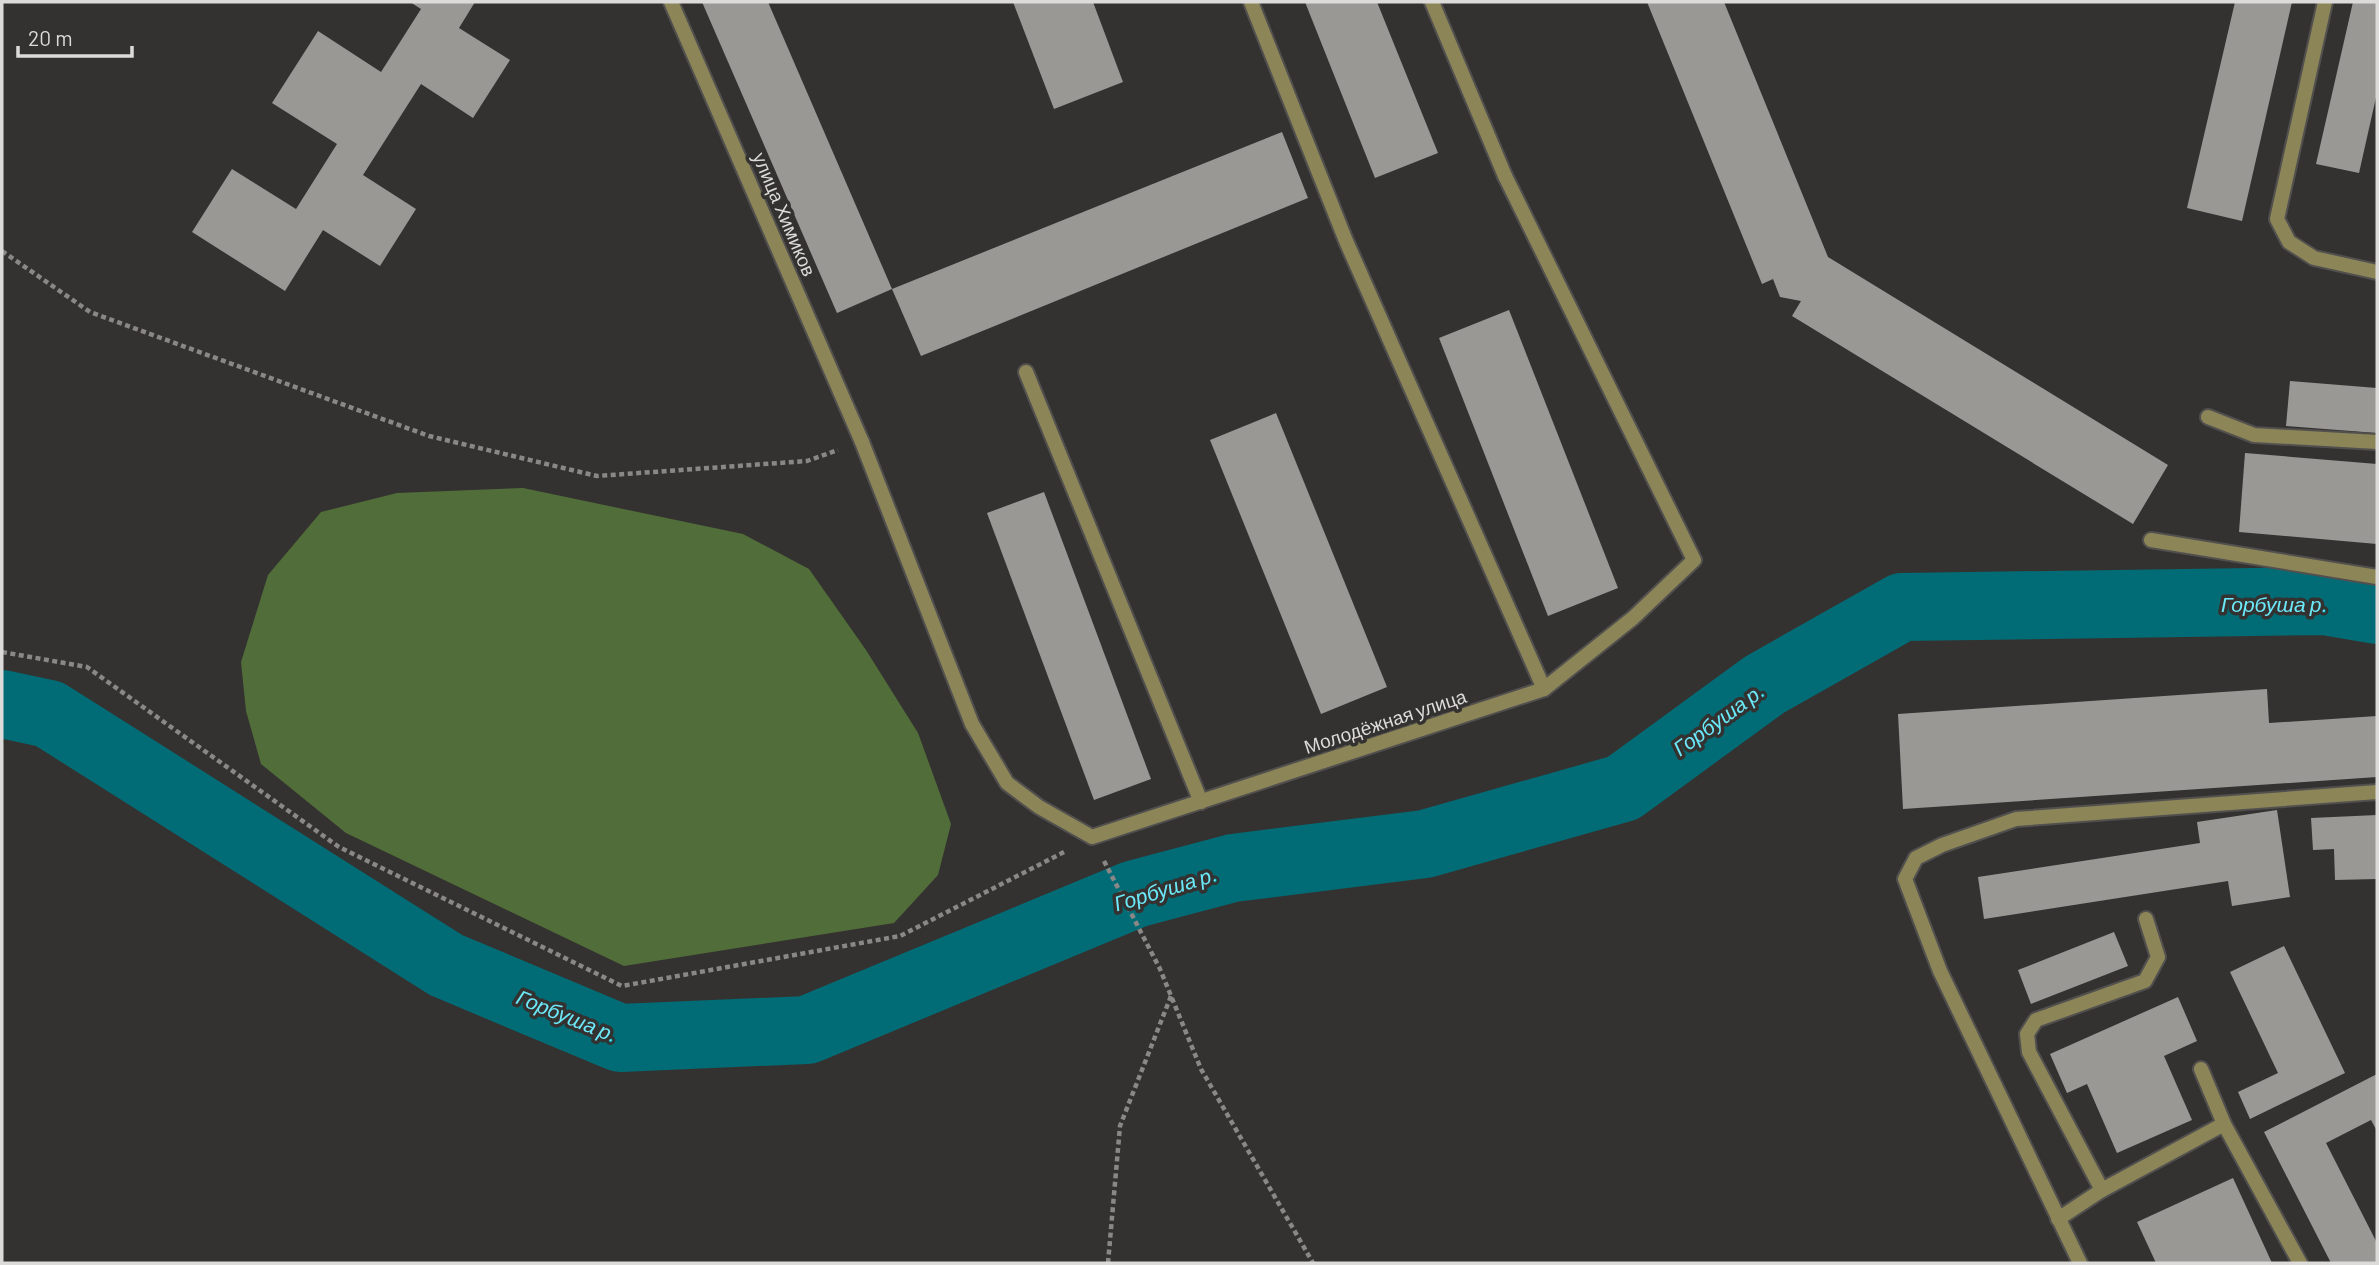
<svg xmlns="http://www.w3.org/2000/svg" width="2379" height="1265" font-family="Barlow,sans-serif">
<rect width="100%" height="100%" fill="#343230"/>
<!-- forest -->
<path fill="#516d39" d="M523,488l220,46 66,35 57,81 52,83 33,91 -13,51 -44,48 -270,43 -278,-133 -85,-69 -15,-53 -5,-49 27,-87 53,-63 76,-19z"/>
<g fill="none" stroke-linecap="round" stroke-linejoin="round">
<!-- river -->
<path stroke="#026c76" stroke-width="68" d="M2,704l47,10 397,251 174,73 187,-8 328,-136 98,-26 192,-24 198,-56 141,-103 138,-78 422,-6 53,9"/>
</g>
<!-- building -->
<g fill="#9a9895">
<path d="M410,2h65l-16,26 51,32 -37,58 -52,-34 -58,91 53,34 -36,57 -57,-36 -38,61 -93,-59 40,-63 64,40 41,-65 -65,-41 46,-72 63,41 40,-63z"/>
<path d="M702,2h66l124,287 -55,24z"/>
<path d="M1013,2h80l30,80 -69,27z"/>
<path d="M1305,2h72l61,151 -63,25z"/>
<path d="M1647,2h77l104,255 340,208 -35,59 -341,-208 9,-15 -21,-4 -7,-18 -11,5z"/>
<path d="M2235,2h57l-50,219 -55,-13z"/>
<path d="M2353,2h24v91l-18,80 -43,-9z"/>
<path d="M1282,132l26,66 -387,158 -29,-67z"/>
<path d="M1509,310l109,278 -70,28 -109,-278z"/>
<path d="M2290,381l87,7v45l-91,-7z"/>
<path d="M1276,413l111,274 -66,27 -111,-274z"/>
<path d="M2245,453l132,11v80l-138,-12z"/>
<path d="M1044,492l107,287 -57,21 -107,-287z"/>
<path d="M2267,689l2,34 108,-7v61l-474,32 -5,-95z"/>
<path d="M2277,810l13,87 -58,9 -4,-25 -244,38 -6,-42 222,-34 -3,-21z"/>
<path d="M2377,815v64l-42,1 -1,-31 -21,1 -2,-32z"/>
<path d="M2114,932l14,34 -97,38 -13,-34z"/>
<path d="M2284,946l61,127 -95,46 -12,-27 40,-19 -48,-101z"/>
<path d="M2178,997l19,44 -33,15 28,64 -75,33 -30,-69 -20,9 -17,-39z"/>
<path d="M2377,1074v57l-6,-11 -45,23 51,100v20h-46l-67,-131z"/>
<path d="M2233,1178l39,85h-116l-19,-41z"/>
</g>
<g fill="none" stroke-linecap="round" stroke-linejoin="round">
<defs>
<g id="lane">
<path d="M1251,2l95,239 198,448"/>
<path d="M2325,2l-48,217 12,23 25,16 63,14"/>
<path d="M1026,372l175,430"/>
<path d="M2208,417l46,18 123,7"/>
<path d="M862,442l110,282 35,59 32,24 53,30 452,-148 89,-71 61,-58 -189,-384"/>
<path d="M2151,540l226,37"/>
<path d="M2201,1069l23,55 76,139"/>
<path d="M2102,1190l-73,-138 -2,-18 9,-14 109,-39 13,-24 -12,-38"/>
<path d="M2058,1219l44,-29 122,-66"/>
<path d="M2080,1263l-140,-292 -35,-92 11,-21 26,-13 74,-26 361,-27"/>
</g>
<g id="street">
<path d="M671,2l191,440"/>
<path d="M1432,2l73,174"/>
</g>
</defs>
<!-- lane casing -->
<use href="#lane" stroke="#52504e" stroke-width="18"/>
<!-- street casing -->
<use href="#street" stroke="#52504e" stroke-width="18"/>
<!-- path -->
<g stroke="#8a8886" stroke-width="4.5" stroke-dasharray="5 3.5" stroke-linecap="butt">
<path d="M2,251l88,61 339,124 168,40 210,-15 31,-11"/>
<path d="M2,652l85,15 252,180 283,139 278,-50 164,-84"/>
<path d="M1104,861l56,108 41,100 112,194"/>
<path d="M1108,1263l12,-137 51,-130"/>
</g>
<!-- lane -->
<use href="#lane" stroke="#8b8558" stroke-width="14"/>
<!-- street -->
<use href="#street" stroke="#8b8558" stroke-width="14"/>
</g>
<g text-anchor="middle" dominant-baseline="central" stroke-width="7" stroke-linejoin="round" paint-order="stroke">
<!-- street labels -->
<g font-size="19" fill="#dcdbd9" stroke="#343230">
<text transform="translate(785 214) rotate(67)">улица Химиков</text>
<text transform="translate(1385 721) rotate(-18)">Молодёжная улица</text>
</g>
<!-- water labels -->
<g font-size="21" font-style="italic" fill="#6ce9f9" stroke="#343230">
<text x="2274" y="603">Горбуша р.</text>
<text transform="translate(1718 719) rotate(-36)">Горбуша р.</text>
<text transform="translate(1165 888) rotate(-17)">Горбуша р.</text>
<text transform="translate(567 1015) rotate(22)">Горбуша р.</text>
</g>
</g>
<!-- border -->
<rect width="2379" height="1265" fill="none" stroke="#dcdbd9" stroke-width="7"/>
<!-- scale -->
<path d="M18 46v10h114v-10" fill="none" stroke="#dcdbd9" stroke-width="3.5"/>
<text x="28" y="46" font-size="21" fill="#dcdbd9" stroke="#343230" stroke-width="5" paint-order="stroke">20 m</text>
</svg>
